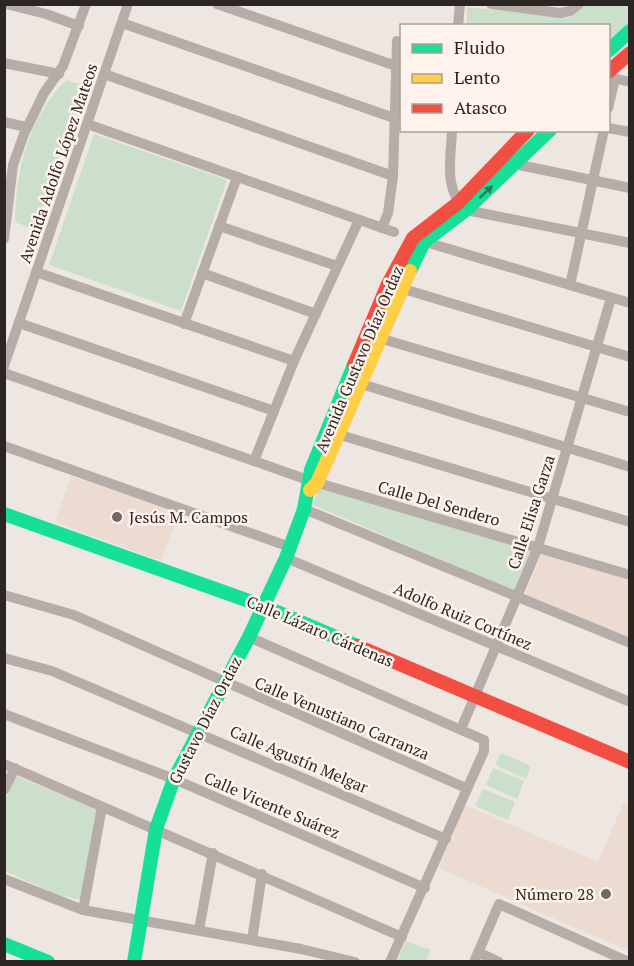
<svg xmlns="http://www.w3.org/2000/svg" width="634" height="966" font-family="'PT Serif',serif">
<rect width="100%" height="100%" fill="#eee6e1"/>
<!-- built -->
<g fill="#ebdbd1">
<path d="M71,476l108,36 -18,49 -106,-39z"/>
<path d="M541,554l88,26v60l-104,-45z"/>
<path d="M624,802l5,2v147l-190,-83 26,-63 133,57z"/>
</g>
<!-- green -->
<g fill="#ccdfca">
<path d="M585,5h44v18l-20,18 -1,-15 -141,-1v-18l103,11z"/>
<path d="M66,80l18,6 -49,144 -20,-8c1,-54 13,-102 51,-142z"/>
<path d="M94,134l133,46 -46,131 -132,-46z"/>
<path d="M319,488l212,62 -16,41 -202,-86z"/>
<path d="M501,753l30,13 -5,13 -31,-14z"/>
<path d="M493,768l31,13 -7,18 -31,-14z"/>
<path d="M16,776l82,34 -16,90 -24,-5 -53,-24v-70z"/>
<path d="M483,789l32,13 -7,18 -33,-14z"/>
<path d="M406,941l25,9 -5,11h-29z"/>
</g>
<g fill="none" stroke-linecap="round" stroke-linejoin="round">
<!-- street -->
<g stroke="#b6ada8" stroke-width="10">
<path d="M6,4l40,10 33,12"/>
<path d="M217,4l179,62"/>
<path d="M491,4l69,9 10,-2 9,-7"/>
<path d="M122,23l272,95"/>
<path d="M458,26l2,-22"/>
<path d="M4,63l55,11"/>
<path d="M104,74l289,102"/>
<path d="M609,77l21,5"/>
<path d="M608,108l7,-29"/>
<path d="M4,122l22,5"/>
<path d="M87,124l307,108"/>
<path d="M608,128l22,4"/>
<path d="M452,130c-1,29 -9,59 14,80l164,33"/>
<path d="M510,163l120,25"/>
<path d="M219,226l118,40"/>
<path d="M382,228l6,-15 5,-37 4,-135"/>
<path d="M4,239l9,-74 11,-31 20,-41 19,-27 23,-62"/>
<path d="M419,240l211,63"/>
<path d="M36,272l258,89"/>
<path d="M202,273l114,41"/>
<path d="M570,285l34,-155"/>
<path d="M397,287l233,70"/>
<path d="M19,323l255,88"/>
<path d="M184,324l53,-147"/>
<path d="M379,338l251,74"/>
<path d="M4,366l124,-362"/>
<path d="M4,373l304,107 322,95"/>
<path d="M355,382l275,85"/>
<path d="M337,434l293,88"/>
<path d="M4,446l286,101"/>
<path d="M254,461l40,-100 65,-141"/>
<path d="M304,509l326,134"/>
<path d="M286,558l344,144"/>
<path d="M4,595l70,20 392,173"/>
<path d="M249,637l235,103v11l-94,211"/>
<path d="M4,658l48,13 394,168"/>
<path d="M4,714l170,65 251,109"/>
<path d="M461,729l77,-182 73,-249"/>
<path d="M4,764l398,173"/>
<path d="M4,790l11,-22"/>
<path d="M4,879l79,31 218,39 54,13"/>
<path d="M83,910l19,-103"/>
<path d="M199,930l14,-77"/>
<path d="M252,940l10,-66"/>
<path d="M478,952l21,10"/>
<path d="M474,962l25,-58 130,58"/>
</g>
<!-- fast -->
<g stroke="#16e098" stroke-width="14">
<path d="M608,51l22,-20"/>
<path d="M410,271l14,-29 42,-32 84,-80"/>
<path d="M4,514l259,92 94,40"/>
<path d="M4,944l44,18"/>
<path d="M134,962l22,-133 18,-50 75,-142 37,-79 18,-49 7,-39 43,-105"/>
</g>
<!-- slow -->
<path stroke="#ffcf43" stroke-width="14" d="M310,490l7,-7 93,-212"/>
<!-- jam -->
<g stroke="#f24e42" stroke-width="14">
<path d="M608,72l22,-19"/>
<path d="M354,365l34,-81 25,-46 45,-35 70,-73"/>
<path d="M357,646l273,116"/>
</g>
</g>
<!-- one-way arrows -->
<defs><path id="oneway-solid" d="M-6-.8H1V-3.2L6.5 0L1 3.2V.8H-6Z" transform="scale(1.5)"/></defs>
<use fill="#20835d" href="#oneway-solid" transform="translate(486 192) rotate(-43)"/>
<!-- markers -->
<g fill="#6f6965" stroke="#fff3ec" stroke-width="2">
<circle cx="117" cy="517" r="6"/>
<circle cx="606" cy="894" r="6"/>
</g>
<g text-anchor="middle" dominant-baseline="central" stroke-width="5" stroke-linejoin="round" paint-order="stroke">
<!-- street labels -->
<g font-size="16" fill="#2b2622" stroke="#fff3ec">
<text transform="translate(58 163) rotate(-71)">Avenida Adolfo López Mateos</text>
<text transform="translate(359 359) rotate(-67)">Avenida Gustavo Díaz Ordaz</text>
<text transform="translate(439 503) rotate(16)">Calle Del Sendero</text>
<text transform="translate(531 512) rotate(-72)">Calle Elisa Garza</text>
<text transform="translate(463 616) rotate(23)">Adolfo Ruiz Cortínez</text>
<text transform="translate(320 631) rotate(23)">Calle Lázaro Cárdenas</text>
<text transform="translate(342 718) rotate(23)">Calle Venustiano Carranza</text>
<text transform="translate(205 720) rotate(-63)">Gustavo Díaz Ordaz</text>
<text transform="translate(299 759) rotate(23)">Calle Agustín Melgar</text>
<text transform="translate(272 805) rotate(23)">Calle Vicente Suárez</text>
</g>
<!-- poi labels -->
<g font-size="16" fill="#2b2622" stroke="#fff3ec" text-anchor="start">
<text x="129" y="517">Jesús M. Campos</text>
<text x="594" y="894" text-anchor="end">Número 28</text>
</g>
</g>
<!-- border -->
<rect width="634" height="966" fill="none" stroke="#2b2622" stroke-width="12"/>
<!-- legend -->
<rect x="400" y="24" width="210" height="108" fill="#fff3ec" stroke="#aaa19b" stroke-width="1.5"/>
<rect x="412" y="44" width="30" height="9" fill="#16e098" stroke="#aaa19b" stroke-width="1.5"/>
<text x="454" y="54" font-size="18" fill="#2b2622">Fluido</text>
<rect x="412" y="74" width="30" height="9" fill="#ffcf43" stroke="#aaa19b" stroke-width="1.5"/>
<text x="454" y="84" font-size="18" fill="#2b2622">Lento</text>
<rect x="412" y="104" width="30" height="9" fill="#f24e42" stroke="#aaa19b" stroke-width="1.5"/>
<text x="454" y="114" font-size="18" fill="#2b2622">Atasco</text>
</svg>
